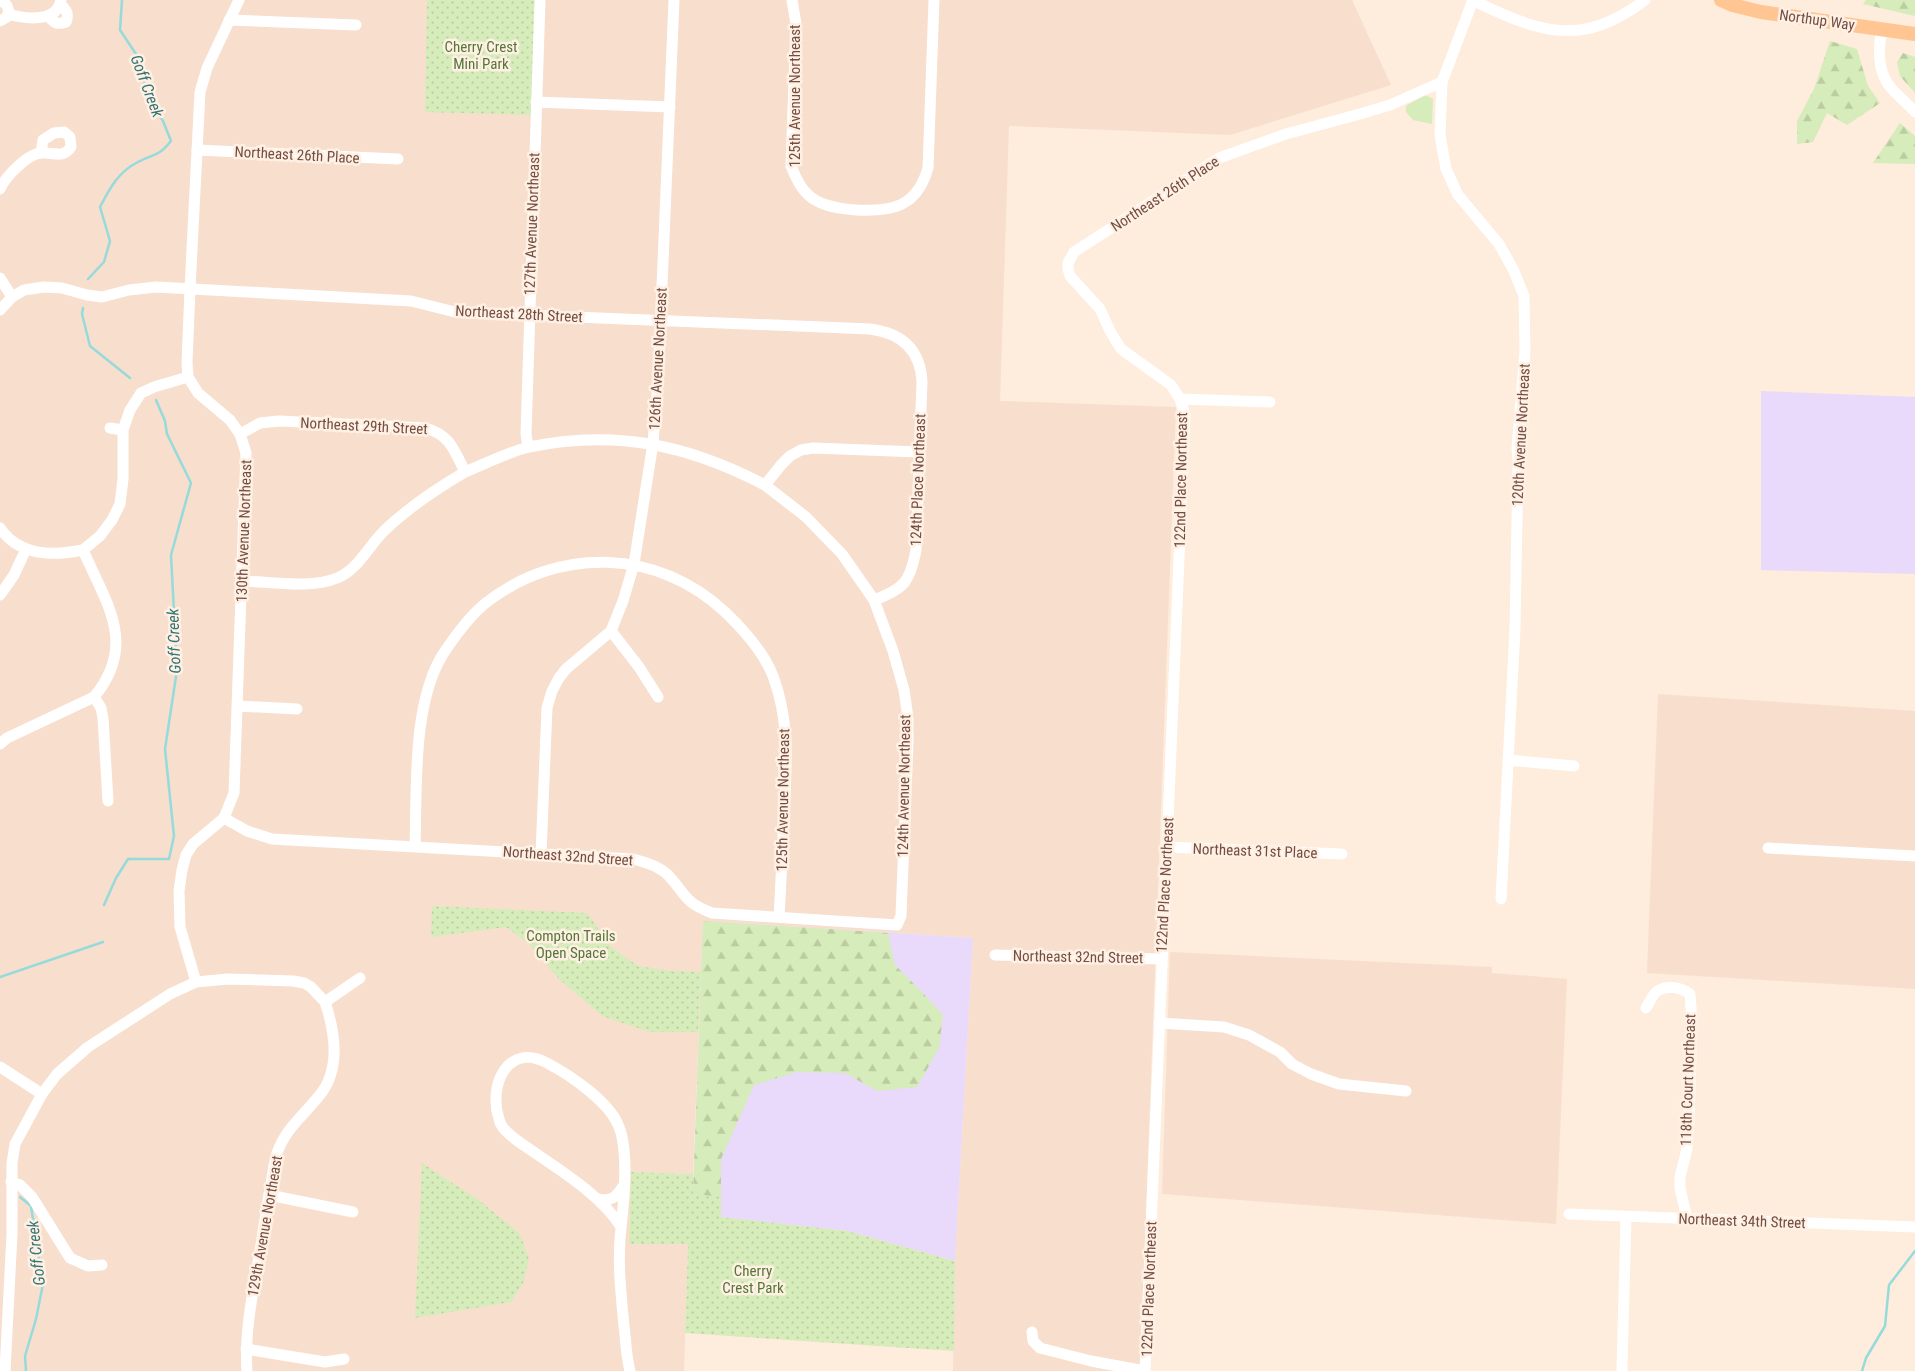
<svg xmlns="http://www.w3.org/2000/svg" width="1915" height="1371" font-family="'Roboto Condensed',sans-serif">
<defs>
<pattern id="forest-firs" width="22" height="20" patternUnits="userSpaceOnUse" patternTransform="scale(1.25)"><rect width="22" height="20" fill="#d6ecba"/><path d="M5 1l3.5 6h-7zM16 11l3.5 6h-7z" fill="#bbcca1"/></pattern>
<pattern id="park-dots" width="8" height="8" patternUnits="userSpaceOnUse" patternTransform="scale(1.25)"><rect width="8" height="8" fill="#d6ecba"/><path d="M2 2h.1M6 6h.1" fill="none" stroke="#bbcca1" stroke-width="1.8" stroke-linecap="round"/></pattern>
</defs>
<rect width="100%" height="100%" fill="#feecdc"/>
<!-- residential -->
<g fill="#f8decd">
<path d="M0,0h1352l39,85 -161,50 -221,-9 -9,275 176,6 -36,964h-187l2,-110 18,-323 -270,-17 -10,253 -62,-2 -2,72h59l-4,127h-684z"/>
<path d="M1658,694l257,17v278l-268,-16z"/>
<path d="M1170,952l322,15v6l75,6 -11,245 -394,-30z"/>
</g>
<!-- education -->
<g fill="#e9d9fa">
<path d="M1761,391l154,6v177l-154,-4z"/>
<path d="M703,921l270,17 -18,323 -108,-30 -127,-14 -27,-23z"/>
</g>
<!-- green -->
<path fill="#d6ecba" d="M1425,95l8,4 -1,25 -19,-4 -7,-8v-6z"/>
<!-- forest -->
<g fill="url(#forest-firs)">
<path d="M1866,0h49v16l-52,-12z"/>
<path d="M1830,41l27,8 11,37 12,17 -33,22 -20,-12 -14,29 -16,2v-23l17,-32z"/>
<path d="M1903,53l12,4v36l-15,-17 -3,-14z"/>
<path d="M1900,123l15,13v28l-42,-1z"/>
<path d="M703,921l185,12 7,32 27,27 21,23 -4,33 -22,39 -40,4 -32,-18 -48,-1 -43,13 -33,74v38l-28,-3z"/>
</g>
<!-- park -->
<g fill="url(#park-dots)">
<path d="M427,0h111l-4,115 -109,-3z"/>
<path d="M432,906l155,7 24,34 27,19 33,5 30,1 -3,60h-48l-48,-16 -42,-36 -31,-36 -23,-17 -75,10z"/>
<path d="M422,1163l58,38 40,33 9,25 -6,24 -12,19 -96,16z"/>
<path d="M631,1172l62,2v20l28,3v20l126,14 108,30 -1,90 -269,-18 3,-89h-59z"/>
</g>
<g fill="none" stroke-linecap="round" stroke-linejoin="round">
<!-- stream -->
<g stroke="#95dbdb" stroke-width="2.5">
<path d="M88,279l16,-17 6,-21 -10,-34c10,-19 18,-35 38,-45 17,-9 19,-4 33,-21l-8,-20 -14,-20 -11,-44 -18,-27 2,-30"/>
<path d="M83,308l-1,6 8,32 40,32"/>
<path d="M104,905l12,-27 12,-19h41l5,-23 -9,-87 12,-79 -6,-115 20,-72 -24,-49 -2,-13 -9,-21"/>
<path d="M0,977l103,-35"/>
<path d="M20,1197l11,9 12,78 -7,35 -11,37 1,15"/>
<path d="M1862,1371l4,-13 19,-32 4,-41 26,-34"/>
</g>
<!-- minor -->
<g stroke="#fff" stroke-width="11">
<path d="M792,0l4,24 -5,142c5,12 10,24 21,32 13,9 29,11 44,12 36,2 61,-3 72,-42l6,-168"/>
<path d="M1472,0c67,32 108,49 173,0"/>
<path d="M1473,0l-31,82 -2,53 6,34 12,26 41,49 14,25 11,27 1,55 -8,97 1,14 -3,167 -14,270"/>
<path d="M0,1c8,2 10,9 7,16l-7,4"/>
<path d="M8,14c17,5 49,9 53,-14"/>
<path d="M48,16c6,7 9,9 18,6 3,-8 1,-12 -6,-18"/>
<path d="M229,20l127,5"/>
<path d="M1882,28c-4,20 -5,45 10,61 7,8 16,15 23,23"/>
<path d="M536,102l134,5"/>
<path d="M197,150l201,9"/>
<path d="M0,189c5,-12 28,-36 42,-36 11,-1 21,6 29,-6l-1,-10 -6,-5 -10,1 -11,7 -2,13"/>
<path d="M0,278l12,19"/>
<path d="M0,310l12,-13 12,-7 20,-3 18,1 25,7 15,2 27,-7 27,-3 255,14 44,11 415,17c31,4 50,20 52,52l-6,169c-6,32 -12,39 -42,50"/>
<path d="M1180,399l90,3"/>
<path d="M110,428l13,2"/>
<path d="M240,434l20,-11 19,-2 146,7c25,6 30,24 40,44 20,-8 43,-20 64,-25 87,-18 159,-2 236,38l16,-20 9,-9 11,-6 12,-2 106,4"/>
<path d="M528,447l-2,-13 14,-434"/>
<path d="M0,528c19,28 54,28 83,22"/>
<path d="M243,581c28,1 68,8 94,-3 21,-8 32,-33 48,-48 24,-23 51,-41 80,-58"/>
<path d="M0,595l14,-20 12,-26"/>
<path d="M611,631l28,36 19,30"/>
<path d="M238,706l59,3"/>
<path d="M0,744l7,-6 87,-41"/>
<path d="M1508,760l66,6"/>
<path d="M108,801l-5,-83 -2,-10 -7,-11c44,-53 12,-94 -11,-147l17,-14 12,-16 8,-16 3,-25v-49l7,-20 11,-17 13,-6 34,-10"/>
<path d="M224,818l23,13 25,8 361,20c12,3 26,7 35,16 19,20 15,27 44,38l185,12 4,-9 7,-173v-25l-4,-28 -11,-39 -19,-51 -32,-46 -36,-37 -41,-32"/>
<path d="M415,846c2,-58 -3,-142 28,-192 12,-18 27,-39 44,-52 73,-56 171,-53 238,10 19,18 38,39 48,64 18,48 13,93 11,143 -2,33 -3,66 -5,98"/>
<path d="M1167,847l175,7"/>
<path d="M1768,848l147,8"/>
<path d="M541,853l6,-145 5,-17 7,-13 7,-9 45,-38 12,-30 11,-37 19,-121 5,-62 16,-381"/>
<path d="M995,955l167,4"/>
<path d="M196,982l-16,-55 -1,-36 3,-21 4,-15 7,-11 31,-26 10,-25 12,-340 -6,-19 -10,-14 -32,-27 -10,-16 -1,-14 3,-74 10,-197 7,-24 32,-68"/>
<path d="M1646,1008c3,-5 6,-11 9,-15 10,-9 25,-6 35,1l2,28 -3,101 -2,26 -7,28v11l7,31"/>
<path d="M1159,1023l65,4 25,8 31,17 12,12 19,10 28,10 67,7"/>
<path d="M0,1067l42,27"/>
<path d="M11,1182l9,3 12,12 38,61 18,8 14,-1"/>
<path d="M269,1195l84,17"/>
<path d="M599,1199c13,3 18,-3 25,-14"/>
<path d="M1569,1214l346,13"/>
<path d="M621,1227c-21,-35 -73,-64 -106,-88 -7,-6 -14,-11 -16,-20 -11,-33 8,-77 48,-56 23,12 63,39 72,64 10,25 5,74 2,101 -4,32 0,66 3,98 2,15 2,30 6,45"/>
<path d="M1032,1332l1,9 7,7 51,13 54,10"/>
<path d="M246,1349l79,13 19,-3"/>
<path d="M1622,1369l4,-152"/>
<path d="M5,1371l7,-137v-71l3,-19 27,-50 15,-20 31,-27 82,-53 26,-12 32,-3 65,2 11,2 7,4 14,15 35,-24"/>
<path d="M247,1371c-3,-44 8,-88 15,-132 2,-15 5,-30 7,-45 3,-13 4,-27 8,-41 9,-25 26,-37 42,-57 22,-26 16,-64 6,-94"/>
<path d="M1145,1371l40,-956 -5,-16 -9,-14 -50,-36 -11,-18 -10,-22 -30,-33 -2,-7v-6l6,-11 145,-94 67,-24 74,-20 30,-9 52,-23"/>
</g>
<!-- major -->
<path stroke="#ffc592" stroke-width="14" d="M1721,0l11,5 29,7 154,22"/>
</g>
<g text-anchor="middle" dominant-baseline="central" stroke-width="5" stroke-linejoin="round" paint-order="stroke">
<!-- street labels -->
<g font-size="15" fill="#754d43" stroke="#fff0e4">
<text transform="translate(1817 20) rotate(8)">Northup Way</text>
<text transform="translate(795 96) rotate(-90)">125th Avenue Northeast</text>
<text transform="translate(297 155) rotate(3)">Northeast 26th Place</text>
<text transform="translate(1165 194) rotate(-33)">Northeast 26th Place</text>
<text transform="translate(532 224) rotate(-88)">127th Avenue Northeast</text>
<text transform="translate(519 314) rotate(3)">Northeast 28th Street</text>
<text transform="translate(658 359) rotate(-87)">126th Avenue Northeast</text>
<text transform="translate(364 426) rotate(3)">Northeast 29th Street</text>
<text transform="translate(1521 435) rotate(-87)">120th Avenue Northeast</text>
<text transform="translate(918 480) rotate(-88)">124th Place Northeast</text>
<text transform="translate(1181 480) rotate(-89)">122nd Place Northeast</text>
<text transform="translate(244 531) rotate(-88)">130th Avenue Northeast</text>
<text transform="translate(904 786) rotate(-89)">124th Avenue Northeast</text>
<text transform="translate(783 800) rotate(-89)">125th Avenue Northeast</text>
<text transform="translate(1255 851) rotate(2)">Northeast 31st Place</text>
<text transform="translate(568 856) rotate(4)">Northeast 32nd Street</text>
<text transform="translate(1165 885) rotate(-87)">122nd Place Northeast</text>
<text transform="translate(1078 957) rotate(1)">Northeast 32nd Street</text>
<text transform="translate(1688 1080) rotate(-88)">118th Court Northeast</text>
<text transform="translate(1742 1221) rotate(2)">Northeast 34th Street</text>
<text transform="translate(265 1226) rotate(-80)">129th Avenue Northeast</text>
<text transform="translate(1149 1289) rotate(-88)">122nd Place Northeast</text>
</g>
<!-- park labels -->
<g font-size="15" fill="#547638" stroke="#fff0e4">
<text x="481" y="47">Cherry Crest<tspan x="481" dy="17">Mini Park</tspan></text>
<text x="571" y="936">Compton Trails<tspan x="571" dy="17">Open Space</tspan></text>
<text x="753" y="1271">Cherry<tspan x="753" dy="17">Crest Park</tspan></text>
</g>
<!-- water labels -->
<g font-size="16" font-style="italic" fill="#347575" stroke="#fff0e4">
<text transform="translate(147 86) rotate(69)">Goff Creek</text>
<text transform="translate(174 641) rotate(-92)">Goff Creek</text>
<text transform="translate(36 1253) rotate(-96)">Goff Creek</text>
</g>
</g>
</svg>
